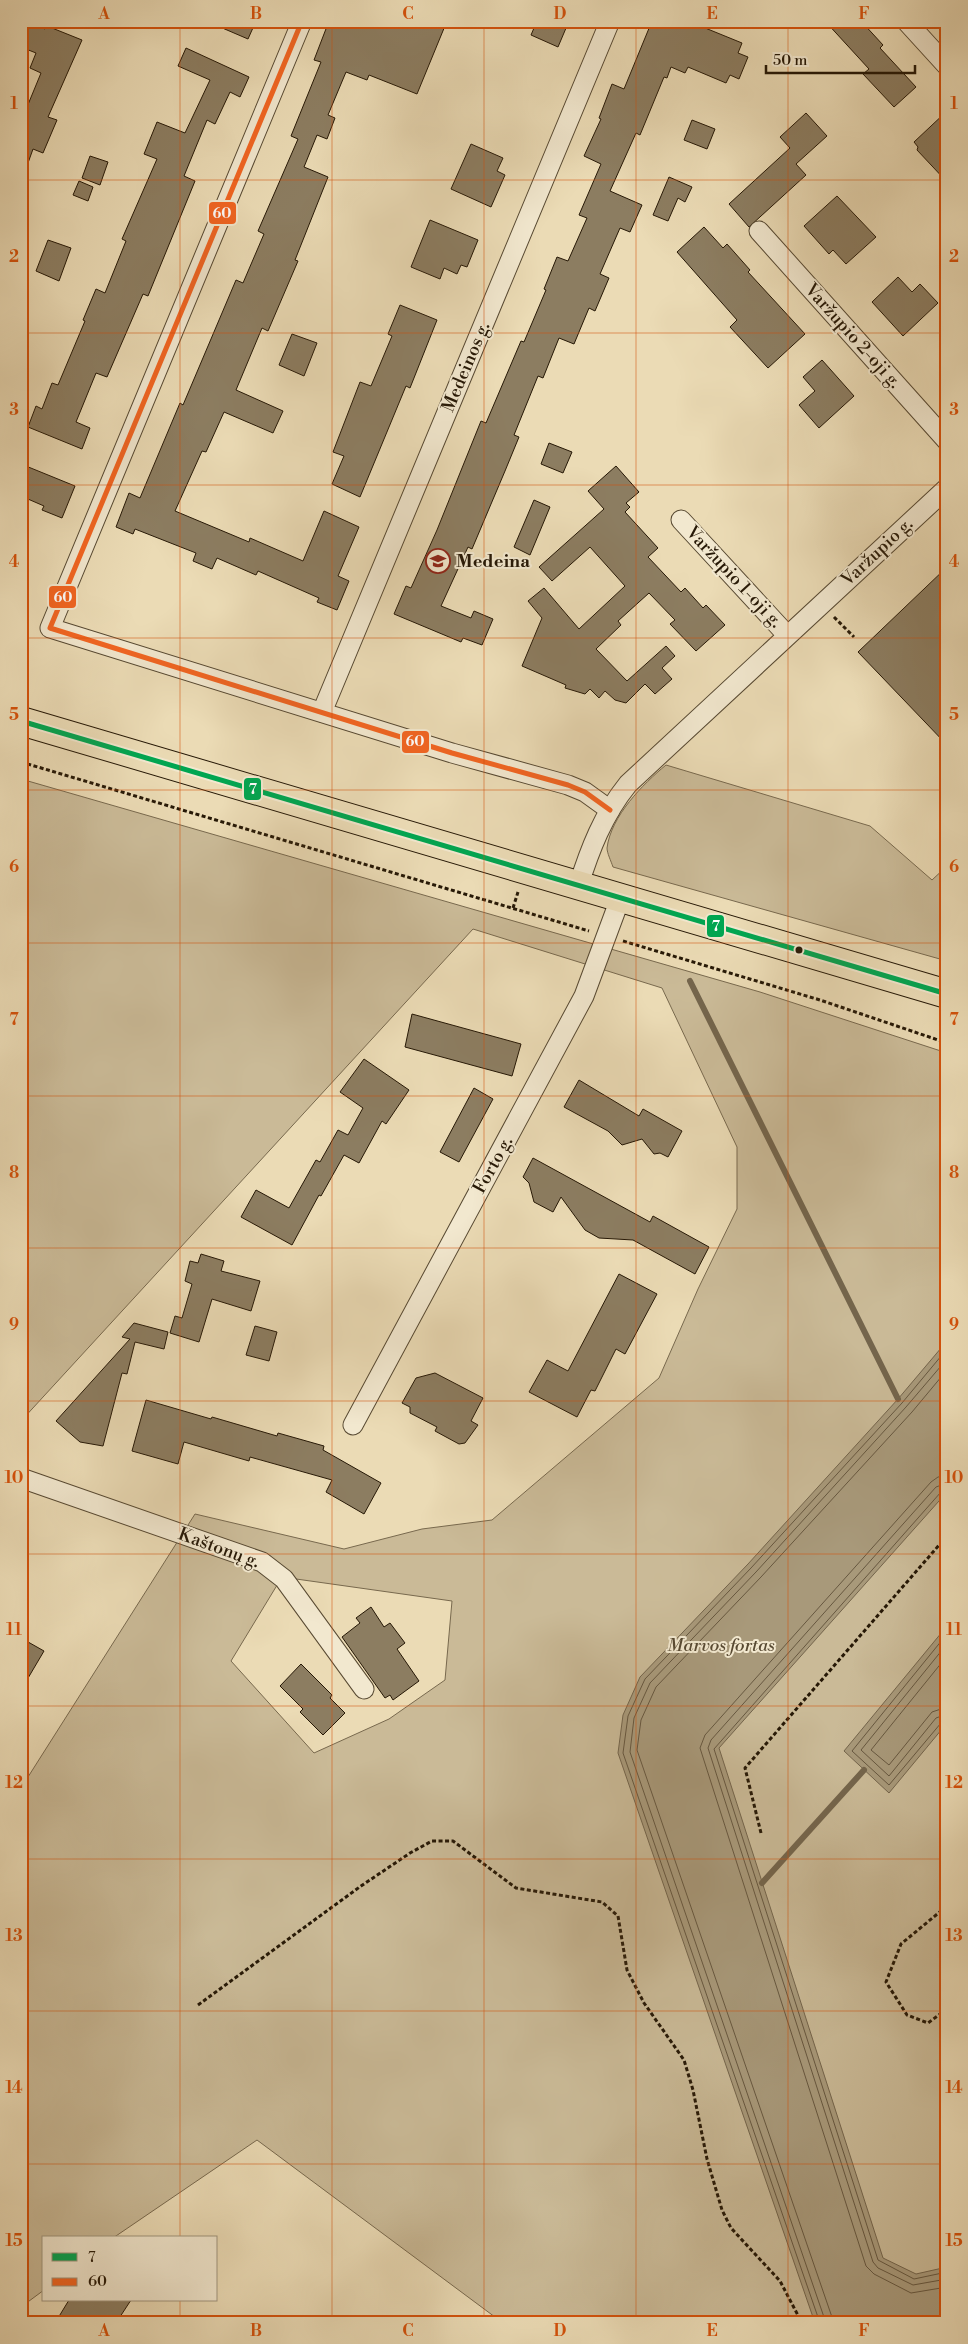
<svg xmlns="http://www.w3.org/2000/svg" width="968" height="2344" font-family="'Libre Bodoni',serif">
<rect width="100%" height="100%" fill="#ebdbb5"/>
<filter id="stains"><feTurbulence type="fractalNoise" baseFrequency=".004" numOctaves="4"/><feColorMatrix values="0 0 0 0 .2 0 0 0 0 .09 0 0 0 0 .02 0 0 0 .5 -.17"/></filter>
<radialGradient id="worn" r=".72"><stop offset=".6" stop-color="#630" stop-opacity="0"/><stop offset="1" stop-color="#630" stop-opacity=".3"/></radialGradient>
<!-- green -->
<g fill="#caba97" stroke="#78694e" fill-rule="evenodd">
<path d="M666,765l204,61 62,54 15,-14v95l-334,-94c-2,-6 -6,-14 -6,-19 4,-32 36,-64 59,-83z"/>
<path d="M21,779l739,213 187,61v1270h-444l-246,-183 -144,98h-69v52l-23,17v-519l174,-274 149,35 78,-20 70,-9 167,-142 39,-89 39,-80v-62l-75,-159 -189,-59 -452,492zM282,1577l170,24 -7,79 -56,39 -75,34 -83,-92z"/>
</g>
<!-- water -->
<g fill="#a8997a" stroke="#74654c">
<path d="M947,1341v151l-228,256 164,510 33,16 31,-7v56h-132l-197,-570 5,-38 17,-38 108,-113 150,-165z"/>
<path d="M947,1626v97l-58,70 -45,-42z"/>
</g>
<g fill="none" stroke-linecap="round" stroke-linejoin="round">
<!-- shore -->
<g stroke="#675840" stroke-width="1">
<path d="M947,1476l-9,1 -7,5 -226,253 -5,13 166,518 8,8 37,19 36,-6"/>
<path d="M947,1483l-11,4 -225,253 -3,8 165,514 5,6 35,17 34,-6"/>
<path d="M947,1490l-6,2 -227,257 164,511 36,19 33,-7"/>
<path d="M947,1634l-95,117 37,34 52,-62 6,-2"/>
<path d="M947,1644l-86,106 28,26 47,-58 11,-4"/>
<path d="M947,1656l-76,94 18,15 43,-53 15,-5"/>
<path d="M820,2323l-197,-570 5,-37 17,-37 106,-111 151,-165 45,-54"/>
<path d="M826,2323l-196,-571 4,-34 16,-35 106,-111 150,-165 41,-48"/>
<path d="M834,2323l-197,-573 4,-30 15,-33 105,-110 151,-165 35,-42"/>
</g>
<!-- stream -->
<g stroke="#74654c" stroke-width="6">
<path d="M690,981l208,418"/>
<path d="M762,1883l102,-113"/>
</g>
</g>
<!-- building -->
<g fill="#8c7d61" stroke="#261806">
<path d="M206,21h50l-8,18z"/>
<path d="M329,21h118l-30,73 -48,-19 -2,5 -21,-8 -18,43 7,3 -8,21 -10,-4 -13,32 24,10 -33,83 3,1 -30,70 -6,-3 -26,62 47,21 -10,22 -49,-21 -18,40 -4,-1 -27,60 74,31 1,-4 53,23 21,-50 35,16 -21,49 11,5 -12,29 -20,-8 2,-4 -61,-27 -2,4 -39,-17 -5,11 -19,-8 3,-8 -61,-24 -2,5 -17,-7 13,-34 11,5 40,-95 3,2 53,-125 7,3 21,-49 -6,-3 40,-92 -7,-3 30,-74 -7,-2z"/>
<path d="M537,21h32l-11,26 -27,-12z"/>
<path d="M652,21h36l54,22 -4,10 10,4 -9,22 -9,-4 -4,8 -38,-16 -3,6 -14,-6 -4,11 -3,-1 -24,58 -4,-2 -26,58 32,14 -12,27 -10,-4 -20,46 9,4 -14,33 -6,-3 -15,36 -15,-6 -16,40 -5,-2 -24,59 5,2 -14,34 -33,78 -4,-2 -27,59 30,12 3,-7 19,8 -11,26 -19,-7 -2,4 -67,-28 12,-28 5,2 26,-58 44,-109 5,2 35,-82 3,1 22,-52 -2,-1 13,-32 11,4 19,-43 -8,-3 22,-51 -17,-8 17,-37 -2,-1 13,-34 12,5z"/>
<path d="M825,21h36l22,24 -3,3 36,39 -22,20 -31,-33 6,-5z"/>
<path d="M29,22l16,7 2,-3 35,14 -34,77 9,3 -14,33 -10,-4 -10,28 -2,-73 6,3 14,-34 -11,-5 6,-15 -15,-6v-7z"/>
<path d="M186,48l63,29 -9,20 -10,-5 -15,32 -8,-4 -23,56 11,5 -47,115 -5,-2 -36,83 -11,-4 -20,49 14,6 -8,21 -54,-22 8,-21 6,3 10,-26 6,2 27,-64 -2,-1 13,-31 9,4 21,-52 -4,-2 35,-80 -13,-5 13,-32 28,11 25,-53 -32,-14z"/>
<path d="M947,111v71l-30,-32 1,-3 -4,-5z"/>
<path d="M806,113l21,23 -31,28 10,11 -57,52 -20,-23 61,-56 -10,-11z"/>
<path d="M692,120l23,9 -8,20 -23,-9z"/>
<path d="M471,144l32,14 -6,13 8,4 -14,32 -40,-18z"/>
<path d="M90,156l18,6 -8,23 -18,-7z"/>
<path d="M669,177l23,10 -7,15 -7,-4 -10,23 -15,-6z"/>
<path d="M79,181l14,6 -5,14 -15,-6z"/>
<path d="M837,196l39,41 -30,27 -13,-14 -4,4 -25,-28z"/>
<path d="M430,220l48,20 -11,27 -6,-2 -4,9 -13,-6 -4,11 -29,-12z"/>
<path d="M704,227l19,21 4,-4 23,26 -2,2 57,62 -37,34 -38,-41 7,-7 -60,-68z"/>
<path d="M48,240l23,8 -12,33 -23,-10z"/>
<path d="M898,277l14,15 8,-8 18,19 -35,33 -31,-34z"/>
<path d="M400,305l37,15 -27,68 -4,-2 -46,111 -28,-13 12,-28 -11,-4 27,-70 11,4 21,-50 -4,-2z"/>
<path d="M292,334l25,9 -13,33 -25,-11z"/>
<path d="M822,360l32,36 -35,32 -20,-23 16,-14 -12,-14z"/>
<path d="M549,443l23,9 -9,21 -22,-9z"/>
<path d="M21,464l54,22 -13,32 -20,-8 2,-4 -23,-10z"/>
<path d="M616,466l23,26 -13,11 4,4 -5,5 33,36 -10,9 33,35 4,-4 18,20 3,-3 19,20 -29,26 -26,-27 5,-4 -26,-27 -31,28 3,4 -25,24 31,32 39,-35 9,10 -13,12 10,11 -17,15 -10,-10 -19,19 -11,-3 -10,-9 -6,7 -9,-9 -5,5 -20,-6 1,-3 -44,-19 20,-48 -14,-17 16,-13 35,41 46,-43 -35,-39 -38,34 -13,-14 65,-58 -16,-18z"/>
<path d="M534,500l16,7 -20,48 -16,-8z"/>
<path d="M947,567v178l-89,-93z"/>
<path d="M412,1014l109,30 -9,32 -107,-29z"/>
<path d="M364,1059l45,31 -23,34 -4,-3 -23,42 -15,-8 -23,41 -2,-1 -27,50 -51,-28 15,-27 33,18 27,-48 4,2 18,-32 10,5 15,-27 -23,-16z"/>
<path d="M579,1080l60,36 4,-7 39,22 -14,26 -8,-4 -6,1 -12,-15 -20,6 -14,-14 -44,-24z"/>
<path d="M474,1088l19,11 -34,63 -19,-10z"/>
<path d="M533,1158l117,64 3,-6 56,31 -14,27 -62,-34 -34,-2 -14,-8 -24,-33 -8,15 -19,-10 -5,-19 -6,-6z"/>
<path d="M201,1254l23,7 -3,10 39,10 -9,30 -39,-12 -13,43 -29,-9 5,-17 7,2 10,-34 -7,-3 5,-20 8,2z"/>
<path d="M619,1274l38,20 -32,60 -9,-5 -21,42 -4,-1 -14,27 -48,-25 18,-32 21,11z"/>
<path d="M134,1323l34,9 -4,17 -29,-7 -8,32 -5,-1 -19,73 -23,-4 -24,-21 74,-82 -8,-2z"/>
<path d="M255,1326l22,6 -8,29 -23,-6z"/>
<path d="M435,1373l48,25 -12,23 7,4 -13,18 -6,1 -24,-13 2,-4 -27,-14v-6l-8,-4 14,-25z"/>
<path d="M146,1400l65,19 1,-2 65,19 1,-3 46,13 -1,4 58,33 -17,31 -38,-22 6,-12 -82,-23 -1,4 -65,-19 -6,22 -46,-13z"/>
<path d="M371,1607l13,20 6,-4 15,20 -8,6 22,32 -26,19 -3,-5 -5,3 -43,-61 18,-14 -4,-5z"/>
<path d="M21,1638l23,13 -23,39z"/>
<path d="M301,1664l31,31 -2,3 15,15 -22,22 -23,-23 3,-3 -23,-23z"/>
<path d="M69,2300h62l-15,23h-61z"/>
</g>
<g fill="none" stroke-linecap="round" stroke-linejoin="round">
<defs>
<g id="street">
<path d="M302,21l-252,607 402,125 116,32 17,7 25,18"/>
<path d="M906,21l41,45"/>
<path d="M759,231l188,210"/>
<path d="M681,520l106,115"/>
<path d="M322,712l288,-691"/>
<path d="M578,887c12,-38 25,-72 50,-103l319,-296"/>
<path d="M353,1425l231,-429 36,-97"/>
<path d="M21,1478l241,84 22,17 80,110"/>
</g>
<path id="primary" d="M21,721l926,273"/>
</defs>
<!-- street casing -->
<use href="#street" stroke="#574932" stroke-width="21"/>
<!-- primary casing -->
<use href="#primary" stroke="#261806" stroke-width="30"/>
<!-- path -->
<g stroke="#261806" stroke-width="3" stroke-dasharray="4 2.5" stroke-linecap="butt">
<path d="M834,617l20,20"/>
<path d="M21,762l568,169"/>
<path d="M513,908l5,-16"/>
<path d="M623,941l197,59 127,43"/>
<path d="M761,1833l-16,-65 202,-232"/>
<path d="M947,1906l-46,38 -15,38 21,33 21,8 19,-14"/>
<path d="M198,2005l163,-119 49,-33 22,-12h21l63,47 86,14 16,14 9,54 17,33 40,57 9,30 14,69 15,51 9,18 49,53 22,42"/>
</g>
<!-- street -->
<use href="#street" stroke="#f2e8cf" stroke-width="19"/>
<!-- primary -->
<use href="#primary" stroke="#ebdbb5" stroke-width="28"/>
<defs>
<path id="bus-1" d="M21,721l926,273"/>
<path id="bus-2" d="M302,21l-252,607 402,125 116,32 17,7 25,18"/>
</defs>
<!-- bus-1 casing -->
<use href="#bus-1" stroke="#f2e8cf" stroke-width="9"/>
<!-- bus-2 casing -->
<use href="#bus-2" stroke="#f2e8cf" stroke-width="9"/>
<!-- bus-1 -->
<use href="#bus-1" stroke="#00a651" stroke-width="5"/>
<!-- bus-2 -->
<use href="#bus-2" stroke="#f26522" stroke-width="5"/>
</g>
<!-- grid -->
<path fill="none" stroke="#d5520b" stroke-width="1" stroke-opacity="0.55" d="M180,21v2217M332,21v2302M484,21v2302M636,21v2302M788,21v2302M21,180h926M21,333h926M21,485h926M21,638h926M21,790h926M21,943h926M21,1096h926M21,1248h926M21,1401h926M21,1554h926M21,1706h926M21,1859h926M21,2011h926M21,2164h926M180,2300v23"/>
<!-- icons -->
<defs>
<symbol id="school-ring" viewBox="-11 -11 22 22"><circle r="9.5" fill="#f2e8cf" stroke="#8f2418" stroke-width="1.5"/><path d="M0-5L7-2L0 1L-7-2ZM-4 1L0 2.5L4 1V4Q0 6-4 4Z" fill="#8f2418"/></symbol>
</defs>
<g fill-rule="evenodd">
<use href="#school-ring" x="424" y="547" width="28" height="28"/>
</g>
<!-- markers -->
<circle fill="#261806" stroke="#f2e8cf" stroke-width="2" cx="799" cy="950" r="4.5"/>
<g text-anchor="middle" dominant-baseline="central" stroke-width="4" stroke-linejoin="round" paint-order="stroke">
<!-- street labels -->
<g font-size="18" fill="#261806" stroke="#f2e8cf">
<text transform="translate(853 336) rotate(48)">Varžupio 2-oji g.</text>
<text transform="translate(466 367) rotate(-67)">Medeinos g.</text>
<text transform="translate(877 552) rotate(-43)">Varžupio g.</text>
<text transform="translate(734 577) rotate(47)">Varžupio 1-oji g.</text>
<text transform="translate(493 1165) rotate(-61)">Forto g.</text>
<text transform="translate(219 1548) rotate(20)">Kaštonų g.</text>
</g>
<!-- poi labels -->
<g font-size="18" font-weight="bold" fill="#261806" stroke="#f2e8cf" text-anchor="start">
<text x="456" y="561">Medeina</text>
</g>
<!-- park labels -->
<g font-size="18" font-style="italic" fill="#574932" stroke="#f2e8cf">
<text x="721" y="1645">Marvos fortas</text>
</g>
</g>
<g stroke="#f2e8cf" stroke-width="2">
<rect x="208" y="201" width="29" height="24" rx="5" fill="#f26522"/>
<rect x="48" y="585" width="29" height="24" rx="5" fill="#f26522"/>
<rect x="401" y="730" width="29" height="24" rx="5" fill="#f26522"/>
<rect x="243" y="777" width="19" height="24" rx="5" fill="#00a651"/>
<rect x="706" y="914" width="19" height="24" rx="5" fill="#00a651"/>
</g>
<g font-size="14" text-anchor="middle" font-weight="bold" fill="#fff">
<text x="222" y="218">60</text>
<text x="63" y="602">60</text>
<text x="415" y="746">60</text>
<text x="253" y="794">7</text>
<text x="716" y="931">7</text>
</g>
<!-- margin -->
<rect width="968" height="2344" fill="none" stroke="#ebdbb5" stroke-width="55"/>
<!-- legend -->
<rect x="42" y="2236" width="175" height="65" fill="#f2e8cf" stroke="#a0957f"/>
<rect x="52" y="2253" width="25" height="8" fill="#00a651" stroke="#a0957f"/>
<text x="88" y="2262" font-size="15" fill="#261806">7</text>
<rect x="52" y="2278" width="25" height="8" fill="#f26522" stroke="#a0957f"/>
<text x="88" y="2286" font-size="15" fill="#261806">60</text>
<!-- scale -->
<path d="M766 65v8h149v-8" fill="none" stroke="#261806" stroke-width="2.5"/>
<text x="773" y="65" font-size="15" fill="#261806" stroke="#f2e8cf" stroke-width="4" paint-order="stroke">50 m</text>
<rect x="28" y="28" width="912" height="2288" fill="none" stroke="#d5520b" stroke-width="2"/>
<g font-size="16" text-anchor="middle" font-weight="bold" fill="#d5520b">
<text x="104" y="19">A</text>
<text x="256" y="19">B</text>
<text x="408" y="19">C</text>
<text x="560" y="19">D</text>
<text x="712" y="19">E</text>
<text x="864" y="19">F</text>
<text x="14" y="109">1</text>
<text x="954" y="109">1</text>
<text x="14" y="262">2</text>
<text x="954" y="262">2</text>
<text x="14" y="415">3</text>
<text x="954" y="415">3</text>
<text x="14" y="567">4</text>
<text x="954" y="567">4</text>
<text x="14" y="720">5</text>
<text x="954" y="720">5</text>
<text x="14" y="872">6</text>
<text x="954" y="872">6</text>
<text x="14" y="1025">7</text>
<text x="954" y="1025">7</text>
<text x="14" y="1178">8</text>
<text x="954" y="1178">8</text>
<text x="14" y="1330">9</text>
<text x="954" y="1330">9</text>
<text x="14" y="1483">10</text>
<text x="954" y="1483">10</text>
<text x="14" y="1635">11</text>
<text x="954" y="1635">11</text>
<text x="14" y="1788">12</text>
<text x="954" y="1788">12</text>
<text x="14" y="1941">13</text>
<text x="954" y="1941">13</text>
<text x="14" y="2093">14</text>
<text x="954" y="2093">14</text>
<text x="14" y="2246">15</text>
<text x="954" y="2246">15</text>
<text x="104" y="2336">A</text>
<text x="256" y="2336">B</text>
<text x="408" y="2336">C</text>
<text x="560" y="2336">D</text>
<text x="712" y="2336">E</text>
<text x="864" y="2336">F</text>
</g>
<rect width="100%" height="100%" filter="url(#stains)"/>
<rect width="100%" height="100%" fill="url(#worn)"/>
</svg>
